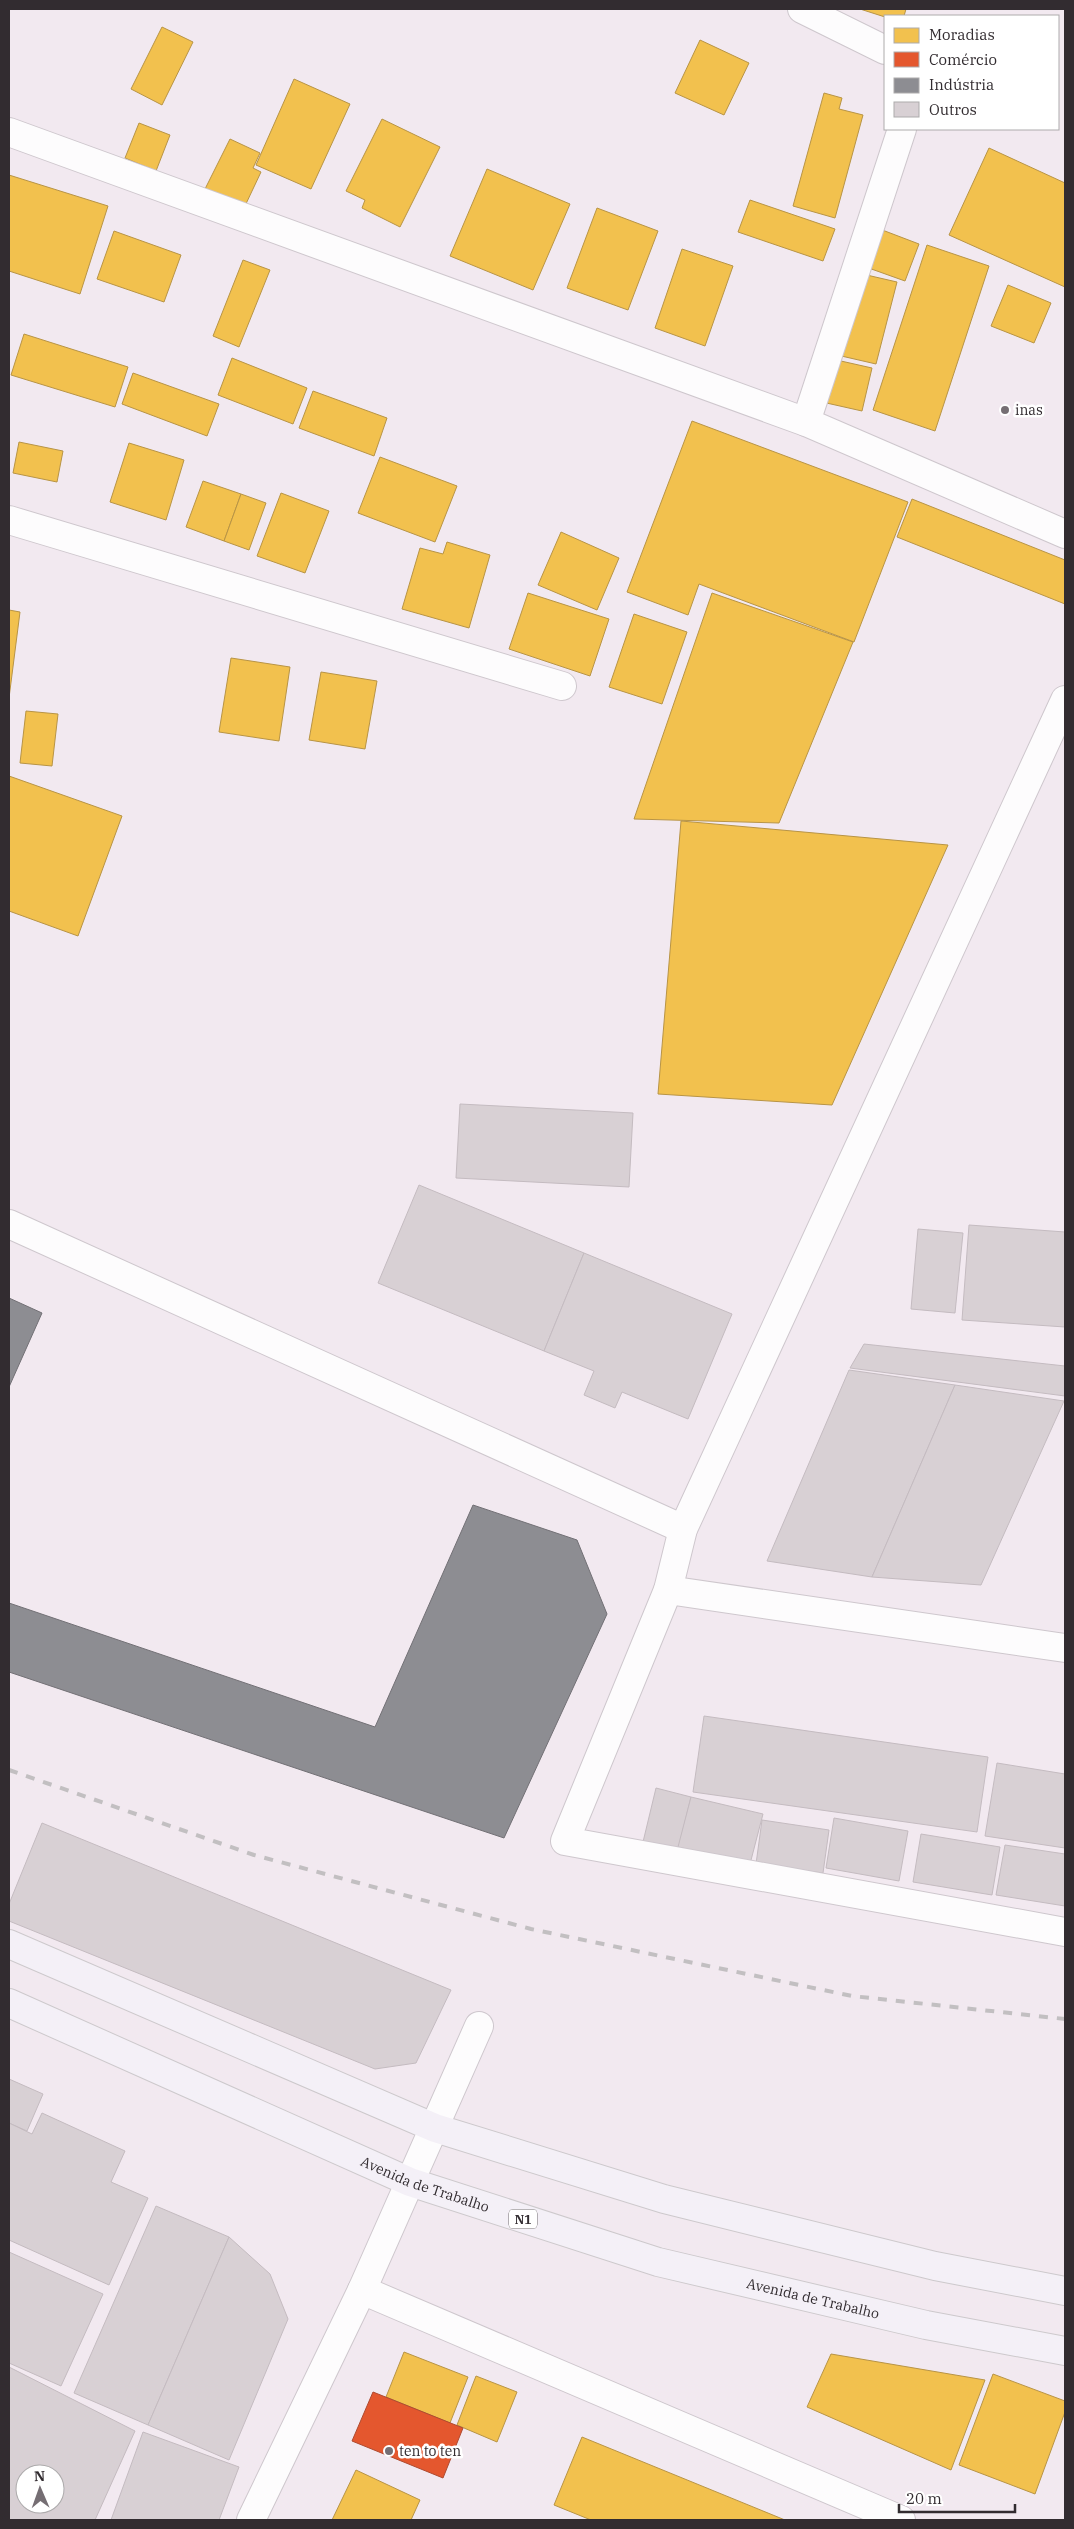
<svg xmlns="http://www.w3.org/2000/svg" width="1074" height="2529" font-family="'IBM Plex Serif',serif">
<rect width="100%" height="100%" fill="#f2e9f0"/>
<!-- homes -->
<g fill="#f2c14e" stroke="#b89445">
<path d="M860,9h46l-2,7 -19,1z"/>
<path d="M162,27l31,15 -31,63 -31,-16z"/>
<path d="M700,40l49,23 -25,52 -49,-22z"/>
<path d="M294,79l56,25 -39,85 -55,-24z"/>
<path d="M824,93l18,5 -3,11 24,6 -28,103 -42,-12z"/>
<path d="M382,119l58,28 -40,80 -38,-19 3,-8 -19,-9z"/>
<path d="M139,123l31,12 -14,36 -31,-13z"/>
<path d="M230,139l30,14 -7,15 8,4 -17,36 -39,-19z"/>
<path d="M989,148l76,35v104l-116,-52z"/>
<path d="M487,169l83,35 -37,86 -83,-34z"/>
<path d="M9,175l99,31 -28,88 -71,-23z"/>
<path d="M750,200l85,29 -12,32 -85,-29z"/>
<path d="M597,208l61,23 -30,79 -61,-22z"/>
<path d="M877,228l42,16 -14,37 -42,-15z"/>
<path d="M114,231l67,24 -17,47 -67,-23z"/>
<path d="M927,245l62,21 -54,165 -62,-21z"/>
<path d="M682,249l51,17 -28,80 -50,-18z"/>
<path d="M243,260l27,10 -31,77 -26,-11z"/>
<path d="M858,273l39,9 -21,82 -39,-9z"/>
<path d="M1008,285l43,18 -17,40 -43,-17z"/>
<path d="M24,334l104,33 -13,40 -104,-32z"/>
<path d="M232,358l75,30 -14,36 -75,-29z"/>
<path d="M832,359l40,9 -10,43 -40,-9z"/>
<path d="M133,373l86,31 -12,32 -85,-32z"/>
<path d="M313,391l74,27 -13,38 -75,-28z"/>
<path d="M692,421l216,81 -54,140 -155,-58 -11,31 -61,-23z"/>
<path d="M19,442l44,9 -6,31 -44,-9z"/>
<path d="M129,443l55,17 -18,60 -56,-18z"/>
<path d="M380,457l77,29 -22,56 -77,-29z"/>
<path d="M203,481l38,13 -17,47 -38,-14z"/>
<path d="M281,493l48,18 -24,62 -48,-17z"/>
<path d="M241,494l25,9 -17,47 -25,-9z"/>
<path d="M912,499l153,61v44l-168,-67z"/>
<path d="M561,532l58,26 -22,52 -59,-25z"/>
<path d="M447,542l43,13 -21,73 -67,-19 18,-61 23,6z"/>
<path d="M528,593l81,26 -19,57 -81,-27z"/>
<path d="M712,593l141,49 -74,181 -145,-4z"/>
<path d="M9,610l11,2 -11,86z"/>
<path d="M634,614l53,18 -25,72 -53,-17z"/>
<path d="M231,658l59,9 -11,74 -60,-9z"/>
<path d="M321,672l56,9 -12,68 -56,-9z"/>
<path d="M26,711l32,3 -6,52 -32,-3z"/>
<path d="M9,776l113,40 -44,120 -69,-25z"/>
<path d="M681,821l267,24 -116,260 -174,-11z"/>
<path d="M404,2352l64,25 -18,46 -64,-26z"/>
<path d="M831,2354l154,26 -34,90 -144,-63z"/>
<path d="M993,2374l72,27v11l-30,82 -76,-29z"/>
<path d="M476,2376l41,16 -20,50 -40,-17z"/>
<path d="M582,2437l203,83h-194l-37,-15z"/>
<path d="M356,2470l64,30 -9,20h-79z"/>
</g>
<!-- shops -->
<path fill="#e4572e" stroke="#af4a2f" d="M373,2392l90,36 -20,50 -91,-37z"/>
<!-- industry -->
<g fill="#8d8d92" stroke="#727075">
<path d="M9,1298l33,15 -33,74z"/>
<path d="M473,1505l104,35 30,74 -103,224 -495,-166v-69l366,124z"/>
</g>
<!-- building -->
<g fill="#d8d0d4" stroke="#c4bbc0" fill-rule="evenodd">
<path d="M460,1104l173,9 -4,74 -173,-9z"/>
<path d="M419,1185l165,68 -40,98 -166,-68z"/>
<path d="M969,1225l96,7v95l-103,-7z"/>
<path d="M918,1229l45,4 -8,80 -44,-4z"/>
<path d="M584,1253l148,61 -44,105 -66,-27 -7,16 -31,-13 10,-24 -50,-20z"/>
<path d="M864,1344l201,22v30l-215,-28z"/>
<path d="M849,1370l106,15 -83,192 -105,-16z"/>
<path d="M955,1385l109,16 -83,184 -109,-8z"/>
<path d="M704,1716l284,41 -11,75 -284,-40z"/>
<path d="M997,1763l68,11v74l-80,-12z"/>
<path d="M656,1788l35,9 -13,53 -35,-8z"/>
<path d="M691,1797l72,17 -13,50 -72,-17z"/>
<path d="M834,1818l74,13 -9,50 -73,-13z"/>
<path d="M762,1820l67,10 -6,43 -67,-9z"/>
<path d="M42,1823l409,167 -35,73 -41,6 -366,-148v-17z"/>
<path d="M921,1834l79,13 -8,48 -79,-13z"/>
<path d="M1005,1845l60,9v52l-69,-11z"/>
<path d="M9,2079l34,15 -16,37 -18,-8z"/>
<path d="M42,2113l83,38 -14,31 37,16 -39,87 -100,-45v-117l23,11z"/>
<path d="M156,2206l73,31 -81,188 -74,-32z"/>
<path d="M229,2237l41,37 18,45 -59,141 -81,-35z"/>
<path d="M9,2252l94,42 -42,92 -52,-23z"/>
<path d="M9,2367l126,64 -40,89h-86zM25,2474h30v30h-30z"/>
<path d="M143,2432l96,35 -20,53h-108z"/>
</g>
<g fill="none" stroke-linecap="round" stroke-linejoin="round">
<defs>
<g id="minor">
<path d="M802,9l83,41"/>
<path d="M9,132l797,290 259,112"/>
<path d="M806,422l96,-293"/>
<path d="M9,520l553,166"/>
<path d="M1065,700l-382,829 -15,61 -103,251 500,91"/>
<path d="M9,1224l674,305"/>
<path d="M668,1590l397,58"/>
<path d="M362,2290l539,230"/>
<path d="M251,2520l111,-230 117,-264"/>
</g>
<g id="highway">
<path d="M9,1944l426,184 229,71 271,67 130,25"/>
<path id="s1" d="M9,2003l401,179 248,80 268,63 139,26"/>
</g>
</defs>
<!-- minor casing -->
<use href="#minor" stroke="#cec7cd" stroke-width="30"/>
<!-- highway casing -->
<use href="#highway" stroke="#cdc9cc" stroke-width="30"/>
<!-- minor -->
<use href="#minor" stroke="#fdfcfd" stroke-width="28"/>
<!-- highway -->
<use href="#highway" stroke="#f4f0f7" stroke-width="28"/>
<!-- rail -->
<path stroke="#c2bfc1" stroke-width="4" stroke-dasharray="9 9" stroke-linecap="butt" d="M9,1770l245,85 277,74 321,67 213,23"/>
</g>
<!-- markers -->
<g fill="#756e73" stroke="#fff" stroke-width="2">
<circle cx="1005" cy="410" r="5"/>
<circle cx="389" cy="2451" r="5"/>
</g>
<g text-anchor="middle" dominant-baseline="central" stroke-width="5" stroke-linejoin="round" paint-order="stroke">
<!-- shield labels -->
<rect fill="#fff" stroke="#706b6e" stroke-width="1" x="509" y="2209.5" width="28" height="19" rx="4"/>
<g font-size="12" font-weight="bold" fill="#322c30">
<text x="523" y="2219">N1</text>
</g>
<!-- poi labels -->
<g font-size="14" fill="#322c30" stroke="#fff" text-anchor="start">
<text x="1015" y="410">inas</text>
<text x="399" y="2451">ten to ten</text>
</g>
<!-- street labels -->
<g font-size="14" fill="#322c30" stroke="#fff">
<text stroke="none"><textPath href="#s1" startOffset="454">Avenida de Trabalho</textPath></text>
<text stroke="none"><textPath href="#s1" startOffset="859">Avenida de Trabalho</textPath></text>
</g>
</g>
<!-- border -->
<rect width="1074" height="2529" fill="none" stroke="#322c30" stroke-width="20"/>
<!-- legend -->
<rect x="884" y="15" width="175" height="115" fill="#ffffff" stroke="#adabac"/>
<rect x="894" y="28" width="25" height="15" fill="#f2c14e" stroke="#adabac"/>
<text x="929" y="40" font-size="15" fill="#322c30">Moradias</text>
<rect x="894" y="52" width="25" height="15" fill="#e4572e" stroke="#adabac"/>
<text x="929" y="65" font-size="15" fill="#322c30">Comércio</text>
<rect x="894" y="78" width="25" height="15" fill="#8d8d92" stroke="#adabac"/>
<text x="929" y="90" font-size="15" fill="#322c30">Indústria</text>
<rect x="894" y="102" width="25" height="15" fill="#d8d0d4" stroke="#adabac"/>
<text x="929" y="115" font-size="15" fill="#322c30">Outros</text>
<!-- north arrow -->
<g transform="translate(40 2489) rotate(358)"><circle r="24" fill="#ffffff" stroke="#adabac"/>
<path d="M0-4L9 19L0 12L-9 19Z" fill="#756e73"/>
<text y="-8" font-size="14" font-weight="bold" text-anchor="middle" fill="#322c30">N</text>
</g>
<!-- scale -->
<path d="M899 2504v8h116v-8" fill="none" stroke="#322c30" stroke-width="2.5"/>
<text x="906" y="2504" font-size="15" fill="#322c30" stroke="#ffffff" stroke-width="4" paint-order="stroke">20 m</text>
</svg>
